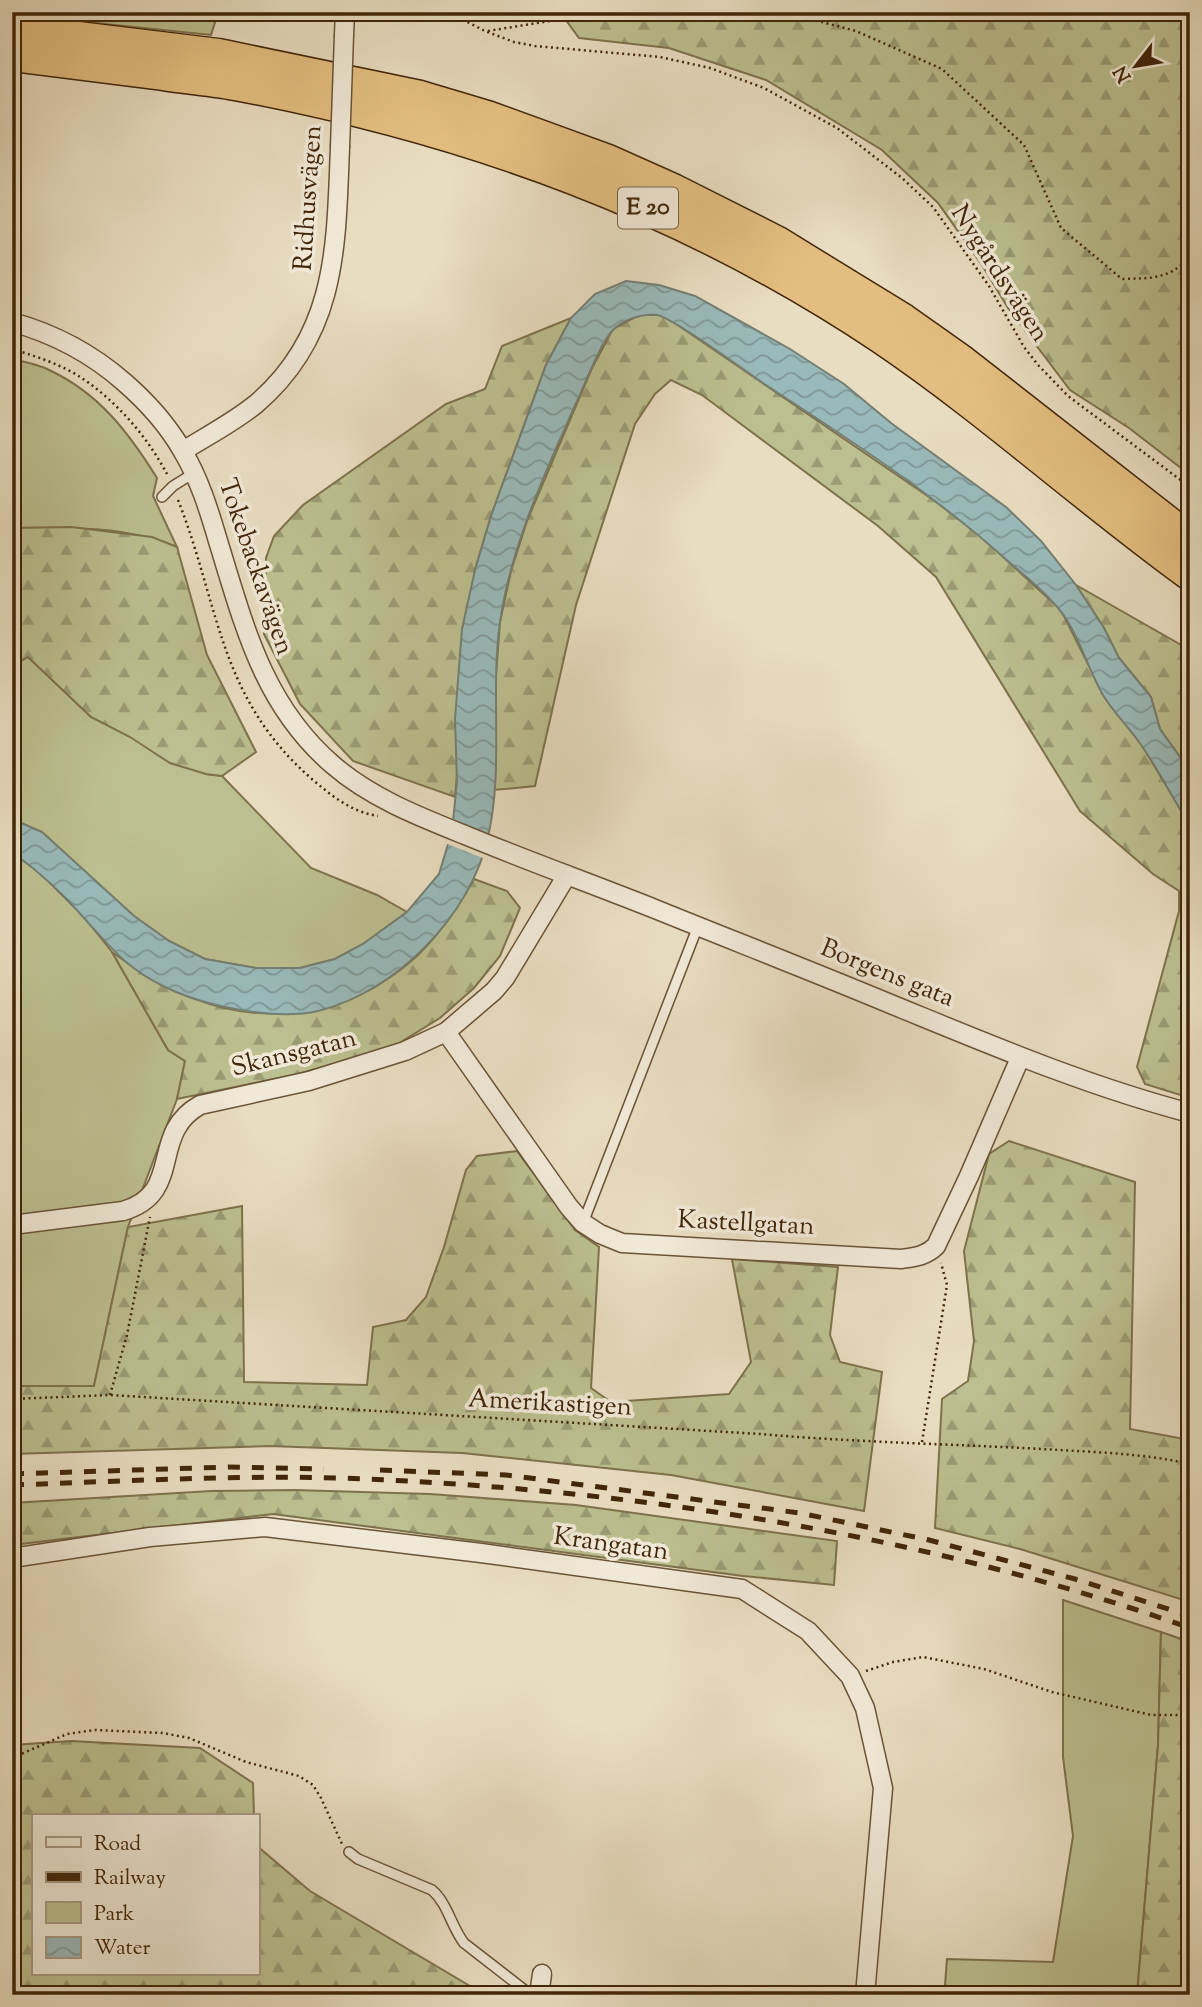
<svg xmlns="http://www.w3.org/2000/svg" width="1202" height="2007" font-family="'Sorts Mill Goudy',serif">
<defs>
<pattern id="forest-firs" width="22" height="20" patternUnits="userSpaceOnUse" patternTransform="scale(1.75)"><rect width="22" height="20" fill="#bcbf8f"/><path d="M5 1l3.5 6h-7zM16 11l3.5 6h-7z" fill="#9a9b73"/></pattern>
<pattern id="water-waves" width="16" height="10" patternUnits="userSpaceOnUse" patternTransform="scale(1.75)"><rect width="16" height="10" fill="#99baba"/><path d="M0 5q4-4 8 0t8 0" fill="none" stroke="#7e9795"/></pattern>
</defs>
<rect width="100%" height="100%" fill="#e9ddc1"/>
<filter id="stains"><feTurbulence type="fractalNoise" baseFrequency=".00286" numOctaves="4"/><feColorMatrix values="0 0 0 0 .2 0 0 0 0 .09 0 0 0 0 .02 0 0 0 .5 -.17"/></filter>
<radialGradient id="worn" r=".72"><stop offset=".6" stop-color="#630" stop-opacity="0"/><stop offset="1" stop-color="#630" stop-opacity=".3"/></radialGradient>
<!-- green -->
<g fill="#bcbf8f" stroke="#7e724c" stroke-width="2">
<path d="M25,12h191l1,4 -6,19 -125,-13z"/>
<path d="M12,359c12,3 26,5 37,11 50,23 80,63 108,108l-4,18 24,51c-51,-21 -110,-20 -165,-19z"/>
<path d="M28,657l63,60 115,57 16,2 89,92 66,27 30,17 -44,32 -28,15 -35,9h-44l-51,-9 -36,-18 -35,-25 -92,-84 -30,-13v-153z"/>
<path d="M12,852l28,21 44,44 28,35 56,98 17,11 -8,38 -49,128 -34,159h-82z"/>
<path d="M1063,1600l98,32 -3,113 -21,250h-112l-70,-5 -10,-5 2,-26 106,3 20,-126 -10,-79z"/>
</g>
<!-- forest -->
<g fill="url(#forest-firs)" stroke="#7e724c" stroke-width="2">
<path d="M560,12h630v463l-61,-47 -59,-38 -62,-82 -26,-43 -44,-62 -56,-53 -116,-70 -97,-32 -90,-10z"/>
<path d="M639,315h24l269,184 46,35 83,76 44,88 36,46 49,81v273l-45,-14 -8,-17 42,-156v-20l-26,-17 -73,-63 -144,-234 -58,-51 -176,-131 -31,-15 -16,14 -20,30 -59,181 -41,181 -41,4 2,-115 4,-53 11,-51 16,-50 65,-153 21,-39z"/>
<path d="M571,318l-25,47 -55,151 -16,54 -20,227 -102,-36 -53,-57 -36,-70 2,-76 8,-22 29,-31 143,-101 39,-15 17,-43z"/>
<path d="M71,527l81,10 25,10 30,108 49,97 -34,24 -16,-2 -36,-11 -40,-26 -39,-20 -63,-60 -16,9v-138z"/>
<path d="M1076,585l114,65v121l-30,-42 -9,-32 -32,-39 -15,-30z"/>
<path d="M474,879l33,12 13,17 -20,48 -26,32 -34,30 -49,30 -97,27 -117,24 8,-38 -17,-11 -56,-98c49,37 110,66 173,61 14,-2 29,-7 42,-11 10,-2 21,-4 31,-7 19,-7 48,-28 62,-42 22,-22 38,-47 54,-74z"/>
<path d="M1009,1141l126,41 -5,247 60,11v162l-170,-53 -85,-21 7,-129 26,-18 6,-40 -10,-90 25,-97z"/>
<path d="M517,1151l58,79 24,17 -8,141 20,14 118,-8 22,-32 -19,-103 106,8 -8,68 10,27 42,10 -18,139 -193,-36 -209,-22 -192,-7 -258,8v-68h82l34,-159 114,-21 2,176 123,3 6,-58 33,-7 20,-23 18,-50 22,-77 11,-14z"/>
<path d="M294,1490l136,4 146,11 261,36 -3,44 -91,-9 -470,-62 -261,31v-42l199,-12z"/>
<path d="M1161,1632l29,10v353h-53l21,-250z"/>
<path d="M71,1741l129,7 53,35 1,33h-221v158h224v-128l53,45 175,104h-473v-250z"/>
</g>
<!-- water -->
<path fill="url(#water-waves)" stroke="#757f73" stroke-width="2" d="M626,281l33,4 36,11 95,53 54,35 47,39 115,84 35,34 35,44 28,43 15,30 32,39 9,32 30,42v54c-18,-27 -32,-57 -51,-83 -11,-16 -26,-30 -36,-47 -16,-27 -24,-62 -45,-87 -16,-20 -38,-36 -57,-53 -73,-65 -157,-119 -238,-172 -19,-13 -91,-66 -106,-68 -15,-2 -35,5 -45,16 -13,15 -26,51 -35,70 -31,70 -66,144 -77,221 -10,71 4,145 -12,215 -17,78 -92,155 -170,174 -43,10 -114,-5 -153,-24 -38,-18 -54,-39 -81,-69 -21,-25 -46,-47 -72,-66v-33l30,13 92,84 35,25 36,18 51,9h44l35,-9 28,-15 44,-32 32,-38 13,-43 5,-49 -2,-63 7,-90 13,-59 16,-54 55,-151 25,-47 24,-24z"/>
<!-- pier -->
<path fill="#e9ddc1" d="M450,818l42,17 -7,24 -40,-16z"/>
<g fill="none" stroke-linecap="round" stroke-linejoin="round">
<defs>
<g id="service">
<path d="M162,497l11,-11 21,-13"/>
<path d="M583,1223l115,-297"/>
<path d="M349,1852l9,7 74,31c16,14 19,36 32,53l67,52"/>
<path d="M865,1993l61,2"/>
</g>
<g id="minor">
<path d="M344,35l1,-23"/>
<path d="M12,322c43,12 79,31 112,60 23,20 43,42 58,68 17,28 27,60 36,91 26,84 45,164 115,224 38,33 87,52 132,70 63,26 127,49 190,74 79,32 159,63 238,96 98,40 194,81 297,108"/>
<path d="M183,451c24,-15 51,-29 73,-47 82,-70 80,-159 84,-257"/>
<path d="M446,1032l123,175 14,16 17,11 22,9 279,16c14,-2 25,-3 35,-13l33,-70 51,-118"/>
<path d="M12,1225l111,-14c62,-18 25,-77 77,-106l109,-24 96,-30 41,-19 48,-41 11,-13 62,-103"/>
<path d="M12,1558l138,-21 115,-10 216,26 261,36 66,42 42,45 15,32 18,80 -18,207"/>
<path d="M539,1995l3,-21"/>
</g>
<g id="motorway">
<path d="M12,30l206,25 202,42 67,20 121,44 65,29 103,52 127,78 58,41 229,179"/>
<path d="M12,55c50,6 101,13 151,19 26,4 52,6 78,11 231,44 444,121 640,252 108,73 204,161 309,237"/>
</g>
</defs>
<!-- service casing -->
<use href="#service" stroke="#6a5437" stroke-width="12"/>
<!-- minor casing -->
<use href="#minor" stroke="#6a5437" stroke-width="21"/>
<!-- motorway casing -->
<use href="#motorway" stroke="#402609" stroke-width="35"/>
<!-- path -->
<g stroke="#402609" stroke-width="2.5" stroke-dasharray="2 3.5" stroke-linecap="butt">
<path d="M448,12l37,19 29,11 21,4 125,11 50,11 54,20 73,40 65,50 31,29 56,79 35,61 14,18 30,31 122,91"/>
<path d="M784,12l72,19 86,38 82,76 37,83 61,51c27,-1 50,1 68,-24"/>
<path d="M488,31l117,-19"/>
<path d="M12,349c23,7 45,14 65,26 37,23 70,61 90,99"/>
<path d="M178,500c42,106 40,198 135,280 20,17 39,32 65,36"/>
<path d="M110,1395l17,-60 23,-118"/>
<path d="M12,1399l98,-4 650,39c93,8 188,10 282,15 49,3 100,4 148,15"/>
<path d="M922,1442l25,-157 -6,-22"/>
<path d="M866,1671l27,-9 30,-5 61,12 68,23 99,23h39"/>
<path d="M12,1758l55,-24 28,-4 68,3 26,5 57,24 53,14 14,9 8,13 21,46"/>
</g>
<!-- service -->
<use href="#service" stroke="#f1e9d7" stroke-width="9"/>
<!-- minor -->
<use href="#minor" stroke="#f1e9d7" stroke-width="18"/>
<!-- motorway -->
<use href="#motorway" stroke="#e4be80" stroke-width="32"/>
<!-- rail -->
<g stroke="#402609" stroke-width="5" stroke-dasharray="12 12" stroke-linecap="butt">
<path d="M380,1470l126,5 294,38 129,27 146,39 115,37"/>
<path d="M12,1474l216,-7 96,2"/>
<path d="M12,1485c118,-4 236,-11 354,-6 278,12 561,56 824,149"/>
</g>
<defs>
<path id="minor-bridge" d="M340,147l4,-112"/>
</defs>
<!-- minor-bridge casing -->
<use href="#minor-bridge" stroke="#6a5437" stroke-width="21" stroke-linecap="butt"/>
<!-- minor-bridge -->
<use href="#minor-bridge" stroke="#f1e9d7" stroke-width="18"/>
</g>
<g text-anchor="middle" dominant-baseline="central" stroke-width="7" stroke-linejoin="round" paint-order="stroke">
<!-- shield labels -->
<rect fill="#f1e9d7" stroke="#756047" stroke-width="2" x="618" y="187.5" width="60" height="41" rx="5"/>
<g font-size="24" font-weight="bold" fill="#402609">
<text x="648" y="208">E 20</text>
</g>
<!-- street labels -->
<g font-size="26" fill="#402609" stroke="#f1e9d7">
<text transform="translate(309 198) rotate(-86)">Ridhusvägen</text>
<text transform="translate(999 274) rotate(57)">Nygårdsvägen</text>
<text transform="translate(255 567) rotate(71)">Tokebackavägen</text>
<text transform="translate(887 974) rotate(22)">Borgens gata</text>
<text transform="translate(294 1054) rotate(-14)">Skansgatan</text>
<text transform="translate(746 1224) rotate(3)">Kastellgatan</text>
<text transform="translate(550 1404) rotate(3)">Amerikastigen</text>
<text transform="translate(611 1545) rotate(8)">Krangatan</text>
</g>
</g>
<!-- margin -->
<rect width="1202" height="2007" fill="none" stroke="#e9ddc1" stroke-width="42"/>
<rect x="14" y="14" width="1174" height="1979" fill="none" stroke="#402609" stroke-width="3.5"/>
<rect x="21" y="21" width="1160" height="1965" fill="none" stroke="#402609" stroke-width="2"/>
<!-- legend -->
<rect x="32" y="1814" width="228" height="161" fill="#f1e9d7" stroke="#aa9b85" stroke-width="2"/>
<rect x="46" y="1837" width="35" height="10" fill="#f1e9d7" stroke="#aa9b85" stroke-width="2"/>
<text x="94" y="1850" font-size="21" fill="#402609">Road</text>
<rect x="46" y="1872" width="35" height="10" fill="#402609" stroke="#aa9b85" stroke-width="2"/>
<text x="94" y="1884" font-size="21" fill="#402609">Railway</text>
<rect x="46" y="1902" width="35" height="21" fill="#bcbf8f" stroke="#aa9b85" stroke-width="2"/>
<text x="94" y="1920" font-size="21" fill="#402609">Park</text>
<rect x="46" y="1937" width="35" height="21" fill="url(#water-waves)" stroke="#aa9b85" stroke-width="2"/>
<text x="94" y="1954" font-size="21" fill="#402609">Water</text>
<!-- north arrow -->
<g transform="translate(1136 66) rotate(239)" stroke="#f1e9d7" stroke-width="5" paint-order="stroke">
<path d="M0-5L12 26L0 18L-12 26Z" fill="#402609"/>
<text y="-10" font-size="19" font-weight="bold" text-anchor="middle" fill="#402609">N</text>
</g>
<rect width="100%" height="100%" filter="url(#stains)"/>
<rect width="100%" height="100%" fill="url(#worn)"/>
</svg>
